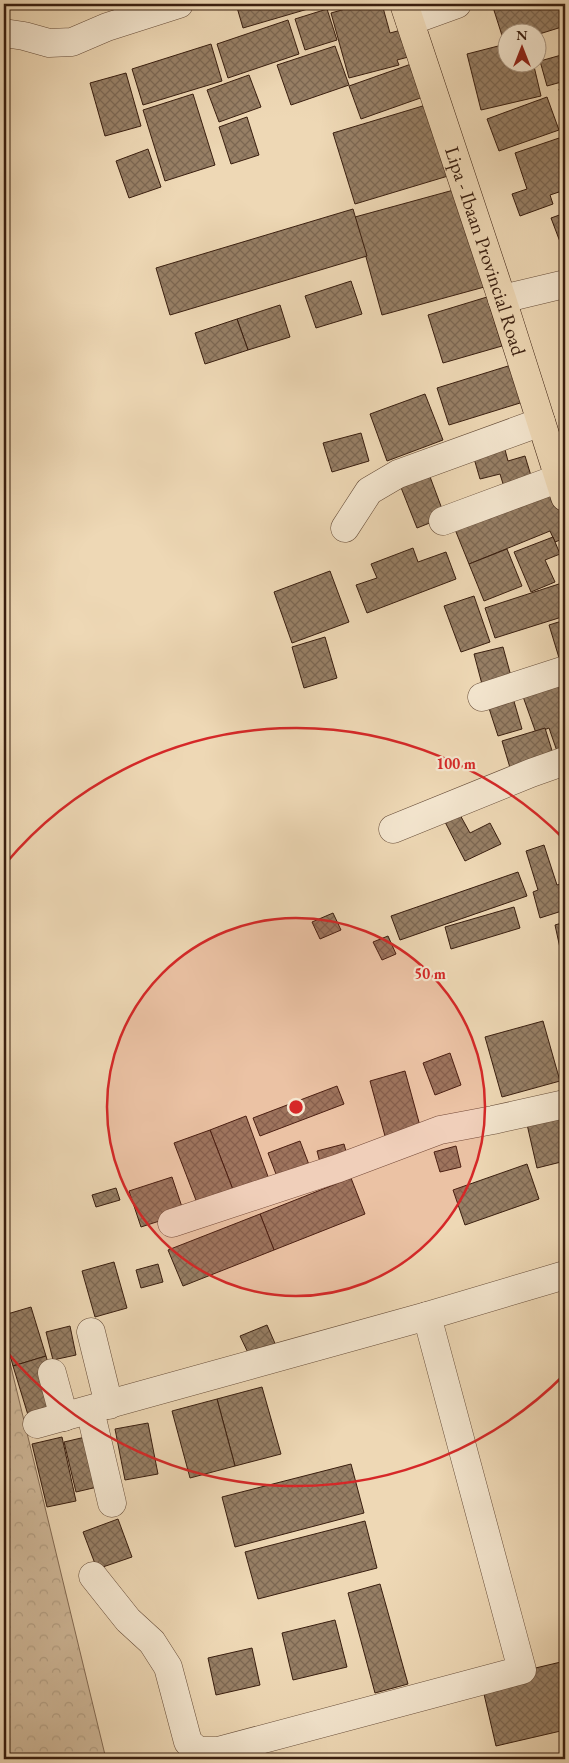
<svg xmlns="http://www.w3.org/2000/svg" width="569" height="1763" font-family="'EB Garamond',serif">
<defs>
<pattern id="forest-crowns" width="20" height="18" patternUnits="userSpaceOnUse" patternTransform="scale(1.25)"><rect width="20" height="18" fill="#cfb899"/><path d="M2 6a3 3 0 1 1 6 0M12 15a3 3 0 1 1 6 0" fill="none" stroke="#b29e83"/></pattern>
<pattern id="building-cross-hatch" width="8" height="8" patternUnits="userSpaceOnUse" patternTransform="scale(1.25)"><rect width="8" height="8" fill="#977f65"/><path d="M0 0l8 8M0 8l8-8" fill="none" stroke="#7c6752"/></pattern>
</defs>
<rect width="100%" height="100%" fill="#eed8b5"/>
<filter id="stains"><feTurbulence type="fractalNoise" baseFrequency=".004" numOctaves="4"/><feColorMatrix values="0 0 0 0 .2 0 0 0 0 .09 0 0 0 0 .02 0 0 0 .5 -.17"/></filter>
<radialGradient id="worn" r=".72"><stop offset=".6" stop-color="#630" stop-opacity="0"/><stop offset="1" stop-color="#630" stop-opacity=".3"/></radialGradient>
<!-- forest -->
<path fill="url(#forest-crowns)" stroke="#846b54" d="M4,1338l102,421h-102z"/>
<!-- building -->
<g fill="url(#building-cross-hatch)" stroke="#391e0f">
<path d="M236,4h89l-82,24z"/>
<path d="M363,4h19l8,29 19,-5 7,27 -19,5 2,5 -50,13 -18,-65z"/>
<path d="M492,4h73v22l-29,9v-3h-30v12l-1,1z"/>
<path d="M327,9l10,31 -32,10 -10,-31z"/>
<path d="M288,20l11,34 -71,24 -11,-34z"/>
<path d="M211,44l11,37 -79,24 -11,-36z"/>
<path d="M506,44v18h27l8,34 -60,14 -14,-56z"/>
<path d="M335,46l14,39 -58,20 -14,-40z"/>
<path d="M565,54v27l-18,5 -7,-25z"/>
<path d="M414,63l12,33 -65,23 -12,-33z"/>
<path d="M126,73l15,53 -36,10 -15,-53z"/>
<path d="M249,75l12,32 -42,15 -12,-32z"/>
<path d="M565,88v28l-6,-27z"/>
<path d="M193,94l22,71 -50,16 -22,-71z"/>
<path d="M547,97l12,33 -60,21 -12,-32z"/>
<path d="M436,102l22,71 -103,31 -22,-71z"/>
<path d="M247,117l12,38 -28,9 -12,-37z"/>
<path d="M565,136v54l-15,5 3,9 -33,12 -8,-22 15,-5 -12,-36z"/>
<path d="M148,149l13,38 -32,11 -13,-37z"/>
<path d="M461,188l27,98 -106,29 -27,-98z"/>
<path d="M353,209l14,47 -197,59 -14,-47z"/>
<path d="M565,213v42l-14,-37z"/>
<path d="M351,281l11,33 -46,14 -11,-32z"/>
<path d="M487,297l15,49 -59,17 -15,-48z"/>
<path d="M280,305l10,32 -42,13 -11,-31z"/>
<path d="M237,319l11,31 -43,14 -10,-31z"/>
<path d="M521,362l12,37 -84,26 -12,-37z"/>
<path d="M425,394l18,46 -56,21 -17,-47z"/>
<path d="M361,433l8,28 -37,11 -9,-29z"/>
<path d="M504,446l4,15 17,-5 7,23 -28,8 -4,-13 -20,5 -7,-24z"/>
<path d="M429,474l16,43 -28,11 -17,-43z"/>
<path d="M555,485l10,26v27l-10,4 -5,-11 -81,33 -17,-42z"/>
<path d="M553,537l7,17 -15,6 10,22 -24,10 -17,-40z"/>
<path d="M565,547v22l-5,-20z"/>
<path d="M413,548l5,14 28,-10 10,27 -89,34 -11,-28 21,-7 -6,-14z"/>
<path d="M507,549l15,37 -38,15 -15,-37z"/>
<path d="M330,571l19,51 -57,21 -18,-51z"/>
<path d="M565,582v34l-70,22 -10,-30z"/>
<path d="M474,596l16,46 -29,10 -17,-46z"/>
<path d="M565,620v39l-5,2 -11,-36z"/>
<path d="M325,637l12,41 -33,10 -12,-41z"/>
<path d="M503,647l9,33 -29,8 -9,-34z"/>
<path d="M565,675v47h-1l1,5v31l-5,2 -11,-32 -13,5 -15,-42z"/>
<path d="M511,691l11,38 -24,7 -12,-37z"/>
<path d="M545,728l9,29 -43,14 -9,-30z"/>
<path d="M459,813l11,20 20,-10 11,21 -36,17 -21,-41z"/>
<path d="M544,845l13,40 8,-2v27l-25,8 -7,-26 5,-2 -12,-39z"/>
<path d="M518,872l9,24 -127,44 -9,-24z"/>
<path d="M514,907l6,21 -69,21 -6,-22z"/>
<path d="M333,913l8,17 -21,9 -8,-17z"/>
<path d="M565,922v49l-10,-46z"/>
<path d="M388,936l8,18 -14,6 -9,-18z"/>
<path d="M543,1021l17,60 -58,16 -17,-60z"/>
<path d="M450,1053l11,32 -26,10 -12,-32z"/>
<path d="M405,1071l15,55 -35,10 -15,-55z"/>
<path d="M337,1086l7,18 -84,32 -7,-18z"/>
<path d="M559,1112l6,25v24l-28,7 -11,-48z"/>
<path d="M246,1116l24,66 -35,13 -25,-65z"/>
<path d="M210,1130l25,65 -36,13 -25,-65z"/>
<path d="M300,1141l11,29 -32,12 -11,-29z"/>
<path d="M344,1144l4,15 -27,7 -4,-15z"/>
<path d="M456,1146l5,21 -21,5 -6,-20z"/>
<path d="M527,1164l12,35 -74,26 -12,-35z"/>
<path d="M172,1177l12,36 -43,14 -12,-36z"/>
<path d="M351,1178l14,36 -91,36 -14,-36z"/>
<path d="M116,1188l4,12 -24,7 -4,-12z"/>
<path d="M260,1214l14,36 -91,36 -15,-36z"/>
<path d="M114,1262l13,46 -32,9 -13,-46z"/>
<path d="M158,1264l5,18 -22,6 -5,-18z"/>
<path d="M31,1307l15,49 -33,10 -9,-32v-19z"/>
<path d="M267,1325l10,23 -26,11 -11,-23z"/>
<path d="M70,1326l6,29 -23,5 -7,-28z"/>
<path d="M46,1356l14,50 -32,9 -15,-49z"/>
<path d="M262,1387l19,67 -46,12 -18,-67z"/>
<path d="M217,1399l18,67 -45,12 -18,-67z"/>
<path d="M148,1423l10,51 -33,6 -10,-51z"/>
<path d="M94,1435l12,50 -30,7 -12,-50z"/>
<path d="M62,1437l14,64 -29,6 -15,-63z"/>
<path d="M351,1464l13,49 -129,34 -13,-50z"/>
<path d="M118,1519l14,38 -35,12 -14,-37z"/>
<path d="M365,1521l12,47 -119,31 -13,-47z"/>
<path d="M380,1584l28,100 -33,9 -27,-100z"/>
<path d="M335,1620l12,47 -54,13 -11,-47z"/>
<path d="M252,1648l8,37 -44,10 -8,-37z"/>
<path d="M565,1661v69l-69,16 -15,-65z"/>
</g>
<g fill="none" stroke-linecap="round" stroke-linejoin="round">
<defs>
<g id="minor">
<path d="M410,21l47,-17"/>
<path d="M4,33l20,3 25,7 23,-1 35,-15 72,-23"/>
<path d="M502,299l63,-15"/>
<path d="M443,521l122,-45"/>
<path d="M345,528l24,-37 29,-17 143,-52"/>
<path d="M482,697l83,-27"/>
<path d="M393,829l138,-56 34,-12"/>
<path d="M172,1223l167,-55 101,-38 53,-10 72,-16"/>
<path d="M91,1332l18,73"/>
<path d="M52,1373l12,44"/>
<path d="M90,1410l22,93"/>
<path d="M37,1424l390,-108 138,-41"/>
<path d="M93,1576l35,44 24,22 16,25 20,75 10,9h20l304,-81 -95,-354"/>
</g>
<g id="major">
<path id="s1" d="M404,4l98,295 63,198"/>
</g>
</defs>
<!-- minor casing -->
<use href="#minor" stroke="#664c38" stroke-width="29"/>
<!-- major casing -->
<use href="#major" stroke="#391e0f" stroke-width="29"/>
<!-- minor -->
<use href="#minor" stroke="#f4e6cf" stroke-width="28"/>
<!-- major -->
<use href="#major" stroke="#eed8b5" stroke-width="28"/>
</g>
<!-- distance rings -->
<circle cx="296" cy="1107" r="189" fill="#d62828" fill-opacity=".12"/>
<g fill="none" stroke="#d62828" stroke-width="2.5">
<circle cx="296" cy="1107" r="189"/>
<path d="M564 1375A379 379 0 0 1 6 1351M6 863A379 379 0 0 1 564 839"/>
</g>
<g text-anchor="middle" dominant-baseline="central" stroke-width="4.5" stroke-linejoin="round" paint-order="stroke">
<!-- street labels -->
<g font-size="20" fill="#391e0f" stroke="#f4e6cf">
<text stroke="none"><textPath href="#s1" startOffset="260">Lipa - Ibaan Provincial Road</textPath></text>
</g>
</g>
<circle cx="296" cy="1107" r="8" fill="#d62828" stroke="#f4e6cf" stroke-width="2.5"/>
<g font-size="15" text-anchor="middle" font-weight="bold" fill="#d62828" stroke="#f4e6cf" stroke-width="4.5" stroke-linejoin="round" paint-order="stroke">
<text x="456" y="769">100 m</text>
<text x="430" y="979">50 m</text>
</g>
<!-- margin -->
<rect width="569" height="1763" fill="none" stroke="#eed8b5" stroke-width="20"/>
<rect x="5" y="5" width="559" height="1753" fill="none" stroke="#391e0f" stroke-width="2.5"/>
<rect x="10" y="10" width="549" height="1743" fill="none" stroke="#391e0f"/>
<!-- north arrow -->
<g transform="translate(522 48)"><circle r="24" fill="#f4e6cf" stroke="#a99682"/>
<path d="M0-4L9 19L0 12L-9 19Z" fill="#8f2418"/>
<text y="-8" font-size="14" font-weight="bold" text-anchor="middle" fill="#391e0f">N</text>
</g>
<rect width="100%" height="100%" filter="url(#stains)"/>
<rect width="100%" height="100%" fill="url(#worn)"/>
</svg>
